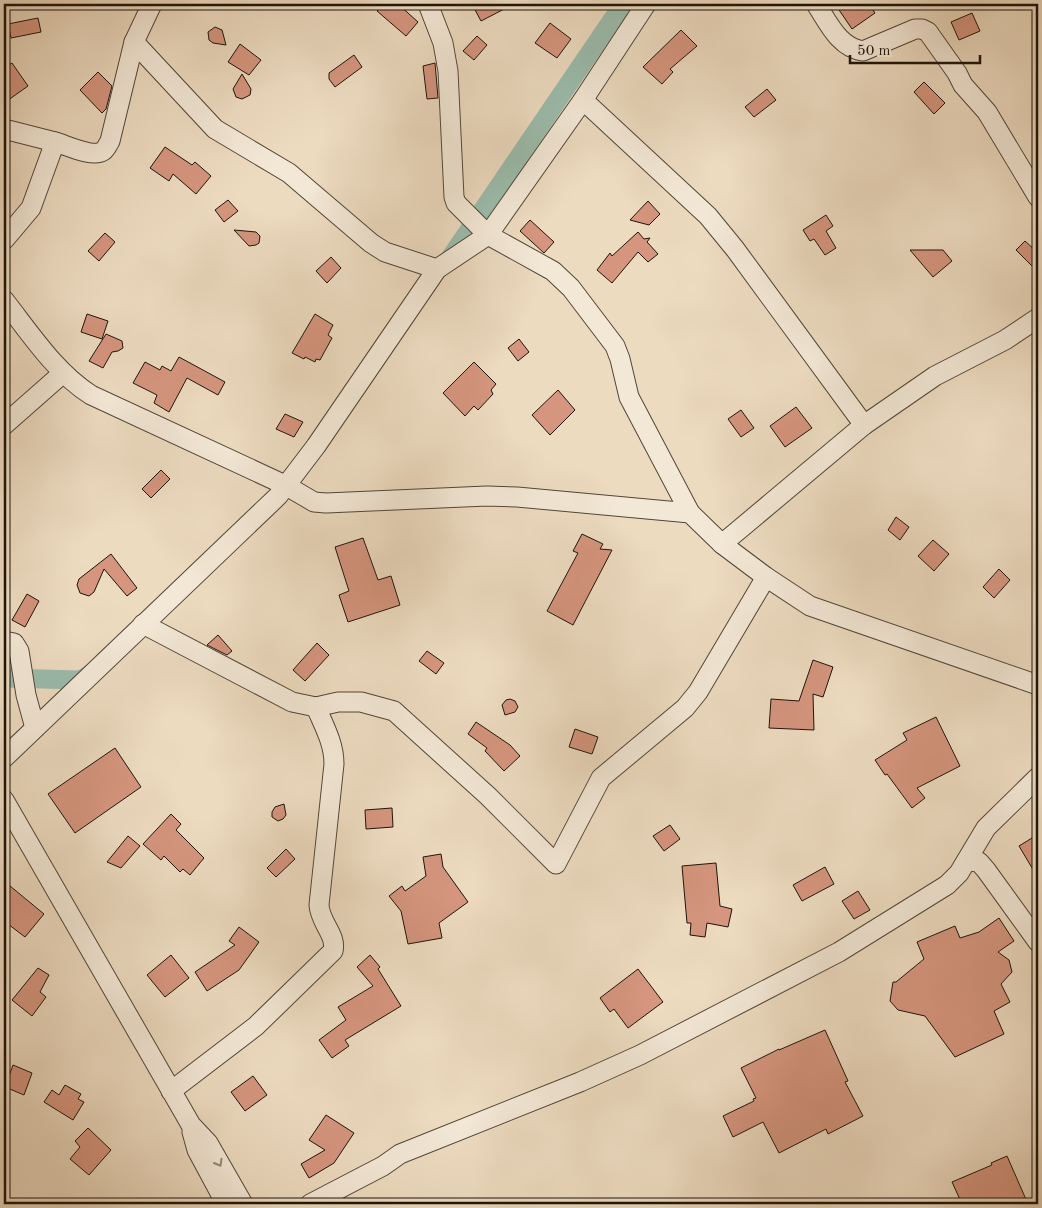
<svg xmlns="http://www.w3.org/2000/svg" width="1042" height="1208" font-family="'Old Standard TT',serif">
<rect width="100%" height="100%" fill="#eddbc0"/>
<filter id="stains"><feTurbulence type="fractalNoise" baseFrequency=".004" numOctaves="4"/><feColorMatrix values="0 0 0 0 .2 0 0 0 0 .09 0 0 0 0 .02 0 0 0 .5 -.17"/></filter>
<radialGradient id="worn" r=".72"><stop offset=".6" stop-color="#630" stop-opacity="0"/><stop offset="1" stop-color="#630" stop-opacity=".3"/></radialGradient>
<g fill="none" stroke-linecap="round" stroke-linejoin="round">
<!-- canal -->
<g stroke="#9abcac" stroke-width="19">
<path d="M448,261l175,-257"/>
<path d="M4,678l76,2 16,-9"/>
</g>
</g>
<!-- building -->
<g fill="#d5957e" stroke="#1d140b">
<path d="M383,4h15l20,18 -12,14 -29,-25z"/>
<path d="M483,4h31l-33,17 -7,-13z"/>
<path d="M835,4h34l6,9 -23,16z"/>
<path d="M972,13l8,18 -21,9 -8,-18z"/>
<path d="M38,18l3,14 -30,6 -3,-14z"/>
<path d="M550,23l21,16 -14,19 -22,-15z"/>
<path d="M215,27l7,3 4,15 -13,-2 -4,-3 -1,-8z"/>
<path d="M681,30l16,16 -27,23 3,3 -11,12 -19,-17z"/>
<path d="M477,36l10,9 -13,15 -11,-9z"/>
<path d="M240,44l21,16 -12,15 -21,-13z"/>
<path d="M354,55l8,12 -27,20 -6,-8v-6z"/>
<path d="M12,63l16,23 -24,17v-35z"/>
<path d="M435,63l3,35 -11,1 -4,-33z"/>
<path d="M98,72l14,14 -6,23 -4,4 -22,-23z"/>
<path d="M242,74l9,15 -1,6 -8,4 -6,-2 -3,-8z"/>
<path d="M924,82l21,21 -11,11 -20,-22z"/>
<path d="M767,89l9,11 -22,17 -9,-10z"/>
<path d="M165,147l27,18 3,-3 16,14 -15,18 -23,-20 -4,7 -19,-13z"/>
<path d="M228,200l10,11 -14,11 -9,-12z"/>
<path d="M648,201l12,13 -11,11 -19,-5z"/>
<path d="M826,215l7,11 -7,5 10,17 -11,7 -11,-16 -4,2 -7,-11z"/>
<path d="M530,220l24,22 -10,11 -24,-22z"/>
<path d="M234,230l22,2 4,4 -1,7 -3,2 -7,1z"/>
<path d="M638,232l6,7 6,-1 -3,4 11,12 -10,8 -10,-10 -26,31 -15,-13 13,-17 2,3z"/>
<path d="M105,233l10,9 -16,19 -11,-10z"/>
<path d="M1025,241l13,12v19l-22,-22z"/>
<path d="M910,250h33l9,11 -19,16z"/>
<path d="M331,257l10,11 -14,15 -11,-12z"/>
<path d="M87,314l21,7 -6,18 -21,-7z"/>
<path d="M315,314l18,11 -5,10 4,3 -12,22 -4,-1 -1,3 -10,-5 -1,2 -12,-6z"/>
<path d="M106,334l16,7 1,7 -5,3 -6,1 -9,16 -14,-7z"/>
<path d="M519,339l10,13 -11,9 -10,-13z"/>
<path d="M179,357l46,25 -7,13 -31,-17 -18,34 -15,-9 3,-8 -24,-12 12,-21 15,8 2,-4 9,5z"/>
<path d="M474,362l22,22 -5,6 2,4 -15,16 -4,-4 -9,10 -22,-23z"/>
<path d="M558,390l17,20 -25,25 -18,-20z"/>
<path d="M796,407l16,21 -27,19 -15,-21z"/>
<path d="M741,410l13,18 -13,9 -13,-18z"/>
<path d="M285,414l18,8 -9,15 -18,-8z"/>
<path d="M161,470l9,9 -19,19 -9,-9z"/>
<path d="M896,517l13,10 -9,13 -12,-10z"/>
<path d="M582,534l21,10 -3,5 12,1 -39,75 -26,-14 31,-58 -5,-2z"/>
<path d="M363,538l15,42 13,-4 9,29 -52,17 -9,-27 10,-4 -14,-44z"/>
<path d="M933,540l16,14 -15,17 -16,-15z"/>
<path d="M111,554l26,34 -10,8 -23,-27 -10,23 -5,4 -9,-3 -3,-8 2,-6z"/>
<path d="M999,569l11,11 -16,18 -11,-11z"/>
<path d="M27,594l12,7 -14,26 -13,-7z"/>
<path d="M218,635l14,16 -5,4 -20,-10z"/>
<path d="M317,643l12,12 -24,26 -12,-11z"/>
<path d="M427,651l17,12 -8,11 -17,-13z"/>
<path d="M813,660l20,7 -10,30 -10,-3 1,36 -45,-2 2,-29 28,2z"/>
<path d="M510,699l5,2 3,6 -3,5 -10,3 -3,-10 4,-5z"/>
<path d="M936,717l24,49 -43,22 8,10 -13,10 -25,-34 -2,1 -10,-15 32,-20 -4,-7z"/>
<path d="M476,722l34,23 10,11 -16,15 -19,-20 2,-3 -19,-14z"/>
<path d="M575,729l23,8 -6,17 -23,-7z"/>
<path d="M115,748l26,39 -66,46 -27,-39z"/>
<path d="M284,804l2,11 -3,4 -5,2 -6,-4v-5l3,-5z"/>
<path d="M392,808l1,19 -27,2 -1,-19z"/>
<path d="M171,814l10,10 -5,6 28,28 -14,17 -7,-6 -3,3 -16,-16 -3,4 -18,-16z"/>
<path d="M670,825l10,14 -16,12 -11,-15z"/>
<path d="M128,836l12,10 -19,22 -14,-6z"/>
<path d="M1032,838l6,9v31l-19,-32z"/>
<path d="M286,849l9,10 -19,18 -9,-9z"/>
<path d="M441,854l2,13 25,35 -29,21 3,15 -34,6 -7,-33 -12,-15 13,-10 3,5 21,-15 -3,-19z"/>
<path d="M716,863l4,43 12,3 -4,18 -21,-4 -2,14 -15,-2 1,-12h-4l-5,-57z"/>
<path d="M825,867l9,17 -32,17 -9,-16z"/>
<path d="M4,881l40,33 -19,23 -21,-16z"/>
<path d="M858,891l12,19 -16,9 -12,-18z"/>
<path d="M999,918l15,23 -16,11 11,8 3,12 -11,12 9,18 -16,9 10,23 -49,23 -30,-41 -27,-6 -8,-9 3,-19h3l28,-23 -7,-17 38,-16 5,12 19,-6z"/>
<path d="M239,927l20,15 -20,28 -32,21 -12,-19 40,-27 -6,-4z"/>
<path d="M171,955l18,23 -24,19 -18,-22z"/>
<path d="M370,955l10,12 -2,2 23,37 -56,34 4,6 -17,12 -13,-18 27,-20 -8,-13 35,-21 -16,-19z"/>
<path d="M38,968l11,7 -9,17 6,5 -14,19 -20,-16z"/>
<path d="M638,969l25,33 -35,26 -14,-19 -4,3 -10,-14z"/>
<path d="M825,1030l23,51 -3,1 18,34 -35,18 -2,-5 -47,24 -16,-31 -30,15 -10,-21 31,-15 -1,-2 3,-1 -15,-30 38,-19v1z"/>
<path d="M13,1065l19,8 -8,22 -19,-8z"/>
<path d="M253,1076l14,19 -22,16 -14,-19z"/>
<path d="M65,1085l16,9 -3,5 6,3 -11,18 -29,-18 8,-12 7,5z"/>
<path d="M326,1115l28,18 -20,30 -25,15 -8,-14 24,-14 -16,-10z"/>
<path d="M88,1128l23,22 -22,25 -19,-16 10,-12 -5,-6z"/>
<path d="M1007,1156l21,48h-66l-10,-22 40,-17 -1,-2z"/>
</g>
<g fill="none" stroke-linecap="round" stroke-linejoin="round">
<defs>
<g id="minor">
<path d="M428,4l15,39 5,28 6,126 2,6 32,32 65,36 18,17 44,58 5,13 9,38 61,116"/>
<path d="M816,4c12,18 23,44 47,47l52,-22h7l6,3 29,41 6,12 24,27 51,85"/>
<path d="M134,42l81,87 74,44 82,70 14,9 52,17"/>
<path d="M583,100l125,116 27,33 129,176"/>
<path d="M4,129l51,13"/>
<path d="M4,240l27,-32 24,-66c11,3 38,16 48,9 3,-2 5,-7 7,-10l24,-99 18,-38"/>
<path d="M4,300c26,33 51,72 87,95l194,90 29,17 12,1 161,-7 30,1 173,16 32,31 142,-119 71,-49 70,-36 33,-22"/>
<path d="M4,425l59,-52"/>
<path d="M722,544l44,33 44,29 228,79"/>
<path d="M143,624l149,78 24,5 22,-5h23l33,9 94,85 68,68 45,-86 84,-70 13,-16 68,-115"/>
<path d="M4,641l10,2 5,8 7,44 9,33"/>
<path d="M4,758l274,-262 38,-50 121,-177 51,-34 95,-135 63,-96"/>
<path d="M4,800l187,325 17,18 35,61"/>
<path d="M967,861l12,1 7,8 52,72"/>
<path d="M171,1091l85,-65 77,-75c4,-16 -13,-28 -14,-46l15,-141c0,-21 -10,-38 -18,-57"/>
<path d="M192,1132l5,18 29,54"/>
<path d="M310,1204l73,-38 17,-12 180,-72 60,-27 199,-103 108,-67 12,-12 27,-45 52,-51"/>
</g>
</defs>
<!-- minor casing -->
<use href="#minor" stroke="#514638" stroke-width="21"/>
<!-- minor -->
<use href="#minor" stroke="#f3e8d6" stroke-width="19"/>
</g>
<!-- one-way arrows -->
<defs><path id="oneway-chevron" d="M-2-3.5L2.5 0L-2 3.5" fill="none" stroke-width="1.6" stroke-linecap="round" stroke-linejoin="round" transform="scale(1.25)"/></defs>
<use stroke="#93897b" href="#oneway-chevron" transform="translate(219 1163) rotate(60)"/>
<!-- margin -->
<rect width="1042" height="1208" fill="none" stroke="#eddbc0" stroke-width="20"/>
<rect x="5" y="5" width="1032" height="1198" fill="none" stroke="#1d140b" stroke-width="2.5"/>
<rect x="10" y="10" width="1022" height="1188" fill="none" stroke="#1d140b"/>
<!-- scale -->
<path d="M850 55v8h130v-8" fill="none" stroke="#1d140b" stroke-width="2.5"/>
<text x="857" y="55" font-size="15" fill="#1d140b" stroke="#f3e8d6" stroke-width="4" paint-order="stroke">50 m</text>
<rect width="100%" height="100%" filter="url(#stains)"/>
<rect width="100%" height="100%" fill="url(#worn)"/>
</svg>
